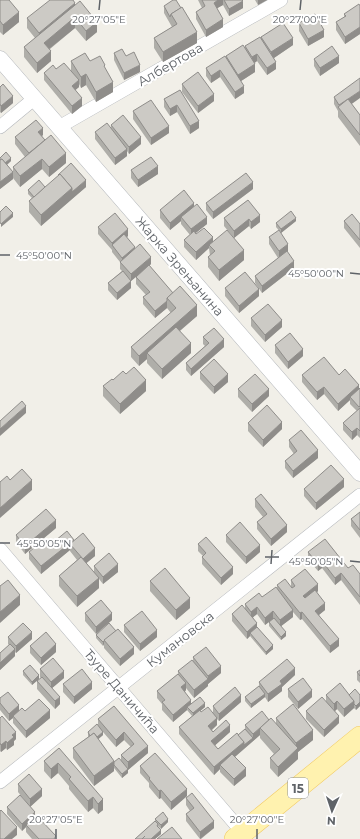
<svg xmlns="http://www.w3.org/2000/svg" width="360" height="839" font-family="Montserrat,sans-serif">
<rect width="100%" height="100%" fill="#f1efe8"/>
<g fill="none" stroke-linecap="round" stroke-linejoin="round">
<defs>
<g id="minor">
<path d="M0,127l35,-29"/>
<path d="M59,127l222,-127"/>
<path d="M0,549l243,284"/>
<path d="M0,782l360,-287"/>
</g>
<path id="tertiary" d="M0,59l360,414"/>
<path id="primary" d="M235,839l125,-102"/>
</defs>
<!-- minor casing -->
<use href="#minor" stroke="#b5b8bc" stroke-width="14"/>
<!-- tertiary casing -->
<use href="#tertiary" stroke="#b5b8bc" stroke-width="17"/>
<!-- primary casing -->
<use href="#primary" stroke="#f2c960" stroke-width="22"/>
<!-- minor -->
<use href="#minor" stroke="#fff" stroke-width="13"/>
<!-- tertiary -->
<use href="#tertiary" stroke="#fff" stroke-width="16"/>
<!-- primary -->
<use href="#primary" stroke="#fff2af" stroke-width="21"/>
</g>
<!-- wall -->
<g fill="#afaea9" fill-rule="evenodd">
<path d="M0,0l19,22 -16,13 -3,-3z"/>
<path d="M198,0h44l1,8 -14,8 -6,-11 -6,3 6,19 -17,10 -10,-18v-7l6,-4z"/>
<path d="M255,0h12l-9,5z"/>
<path d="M75,5l22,27 -11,9 -11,-13 -25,21 1,12 -14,12 -13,-16v-10l11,-9 -8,-10v-10z"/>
<path d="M164,6l33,37 -34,19 -9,-14v-10l18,-11 -8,-14z"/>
<path d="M360,6v28l-15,10 -9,-14v-8l8,-5v-3z"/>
<path d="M299,23l25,14 -16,9 -9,-15z"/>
<path d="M261,37l32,8 -19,13 2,11 -9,6 -10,-14 -3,2 1,9 -14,9 3,12 -9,6 -15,-22 -9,6 -5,-7v-8l20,-10v-2l19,-8v-2l16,-7z"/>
<path d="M114,53l12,3 14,16 -16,8 -10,-20z"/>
<path d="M314,59l25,4 -19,13 -6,-10z"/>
<path d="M71,61h19l15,8 8,23 -17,10 -10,-17 -5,3 -2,-4v3l-4,3 7,16 -10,8 -28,-34v-7l12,-4 15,2z"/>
<path d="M182,84l32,17 -16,12 -16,-21z"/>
<path d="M0,87l13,16 -12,10 -1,-1z"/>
<path d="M180,90l19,38 -9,6 -13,-22 -7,4 -6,-9v-8z"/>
<path d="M334,97l17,7 9,11v31l-22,-29v-6l-4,-7z"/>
<path d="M133,111l36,22 -18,12 -18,-26z"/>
<path d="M111,125l30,19 -12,10 -2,-3v5l-12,9 -20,-26v-7l16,-4z"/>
<path d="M43,135l-1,1 3,5 21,22 -17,14 -7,-8 -22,18 -7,-9v1l-13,10v-31l11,3 -4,4 6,7v-5l12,-10 -10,-13v-7z"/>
<path d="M131,170l27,4 -20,13 -7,-9z"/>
<path d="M58,175l28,12 -45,39 -12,-14v-11l3,-3 -4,-4v-4l17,-2 13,-12z"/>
<path d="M253,189l-40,30 -7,-9v-7z"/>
<path d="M248,200l12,22 -9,7 -2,-3 -15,12 -10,-12v-8z"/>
<path d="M194,206l13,18 -12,9 1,1 17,8 31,18 -25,21 -11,-14v-10l2,-1 -1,-8 -13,12 -12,-13v-7l6,-5 -9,-11v-3l-11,9 -10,-12v-8z"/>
<path d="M296,221l-15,12 -5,-6v-4z"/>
<path d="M344,221l16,3v24l-16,-20z"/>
<path d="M98,227l30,9 -1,1 8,12 16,15 -2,2 24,27 24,23 -17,15 11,22 -29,26 -15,-16v-4l-8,7 -8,-9v-10l40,-34 -4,-5 -12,10 -12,-14v-7l3,-2 -10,-11v-7l5,-4 -10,8v7l-14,12 -9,-10v-7l14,-12 -2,-2v-7l-8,-10v-2l-14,-16z"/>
<path d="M269,237l19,14 -1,1 7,16 -32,25 -7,-10v-7l23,-18 -9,-14z"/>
<path d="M225,288l34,8 -20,17 -14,-17z"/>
<path d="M251,318l31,9 -17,15 -14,-16z"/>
<path d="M203,337l21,10 -33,29 -5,-6v-7l19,-17 -2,-2z"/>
<path d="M275,345l28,11 -15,13 -13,-16z"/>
<path d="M200,372l28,10 -14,12 -14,-15z"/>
<path d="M126,374l20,17 -26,23 -17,-18v-10z"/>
<path d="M302,375h37l20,14 1,-1v50l-3,-3 -5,5 -9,-10v-7l14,-12 -7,-7v-4l-12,11 -14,-17 -7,6 -15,-18z"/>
<path d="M238,389l31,7 -17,16 -14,-15z"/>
<path d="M248,423l34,6 -19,18 -15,-16z"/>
<path d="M289,440l29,18 -25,20 -8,-10v-7l9,-7 -5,-7z"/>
<path d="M344,487l-28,23 -12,-14v-7z"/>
<path d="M255,499l32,33 -16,14 -14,-17v-7l6,-5 -8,-10z"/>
<path d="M360,512v26l-9,-12v-7z"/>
<path d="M56,528l-31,26 -9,-12v-7z"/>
<path d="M226,535l34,17 -14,12 -20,-22z"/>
<path d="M74,541l21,15 -9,7 8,9v-6l24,6 -15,12 -4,-5v9l-22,19 -18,-21v-10l18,-16 -7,-9v-1l-29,24 -12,-15v-7l21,-7z"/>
<path d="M198,544l35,30 -12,11 -19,-21v-7l1,-1 -5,-5z"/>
<path d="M308,552l52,22v31l-19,-25 -6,5 -13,-17 -4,3 -10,-12z"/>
<path d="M291,580l27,11 -1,2 8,17 -6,5 20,31 -9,7 -28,-34 -2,1 -7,-8v5l-12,9 5,10 -5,4 -12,-14v-4l1,-1 -5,4 -8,-11 -4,3 4,10 16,22 -7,6 -16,-19 -3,3 -15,-18v-7l13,-6v-4l17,-7 15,-8v-4l14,1z"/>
<path d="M150,581l40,27 -14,12 -26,-29z"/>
<path d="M85,613l27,7 -16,14 -11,-13z"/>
<path d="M124,625l33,12 -17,14 -16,-19z"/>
<path d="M96,635l38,19 -14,12 -16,-18v-4l-1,2 -7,-8z"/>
<path d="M8,637l24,2 -16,14 -1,-1v4l-15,14v-17l9,-8 -1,-1z"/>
<path d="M30,646l26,6 -15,13 -11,-12z"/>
<path d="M193,657l28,16 -13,11v2l-14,12 -8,-10v2l-1,2 6,11 14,4 -5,4 1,1 12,1v-7l28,-4 -22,19 -2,-2v6l-5,5 1,2h17l-15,13 3,4 20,-14 7,-6v-4l24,-5 7,4v-6l37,22 -15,12v7l-20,18 -8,-9v-10l4,-4 -14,-16v-3l-25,22 11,19 -12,10 -14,-14v-3l-6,6 -35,-41v-7l13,-11 -5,-6 -14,12 -11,-12v-6l-5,-6v-7l21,-17v-3l15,-10z"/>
<path d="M40,669l24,9 -12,10 8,16 -5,5 -18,-20v-8l4,-3 -1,-1z"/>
<path d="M360,670v13l-3,-3v-8z"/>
<path d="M23,671l16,8 -7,6 -9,-10z"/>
<path d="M295,675l-13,12v4l-14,11 -3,-5 -14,11 -6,-7v-4l14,-11v-4z"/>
<path d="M63,684l29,5 -18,15 -11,-12z"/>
<path d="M360,688v18l-4,4 -2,-2 -10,9 -7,-8 -2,2 4,12 -15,14 -18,-18v-8l20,-10v-6h34z"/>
<path d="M288,689l24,8 -14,12 -10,-12z"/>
<path d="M0,698l19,13h6l25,7 -24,20 -13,-15v-5l-4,3 -9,-11z"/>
<path d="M114,706l34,47 -20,17v3l-6,5 -8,-10v3l-20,15 -21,-28v-10l15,-11v-5l10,-6v-7zM103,732l13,15 8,-7 7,7 -10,8v7h-7l-16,-23 5,-4z"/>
<path d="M0,718l16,21 -2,2v4l-7,5 -1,-2 -5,4 -1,-1z"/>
<path d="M59,748l44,62 -5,4 -5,-6 -5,4 -19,-23v-3l-11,-13 -7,6 -7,-8v-10z"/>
<path d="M140,766l47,30 -16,14 -10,-12 -2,1 -10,-12v-4l-9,-10z"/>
<path d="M18,784l24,12 -12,11 -12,-15z"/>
<path d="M186,798l28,30 -13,11h-1l-14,-18v-7l4,-3 -4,-6z"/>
<path d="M7,807l28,9 21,23h-24l-6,-7v-5l-4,4 -15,-17z"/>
<path d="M155,819l13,3 -7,7 -3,-3 3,8 -6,5h-20l20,-18z"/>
</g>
<!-- shaded-wall -->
<g fill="#8f8d8a">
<path d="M218,0h5v5l-9,5v-7z"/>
<path d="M258,0h9l-9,5z"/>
<path d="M243,1v7l-14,8v-7z"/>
<path d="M75,3v11l-36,29v-10z"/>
<path d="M19,12v10l-16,13v-10z"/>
<path d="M75,17v11l-31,25v-10z"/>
<path d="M223,19v8l-17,10v-7z"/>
<path d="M97,22v10l-11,9v-10z"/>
<path d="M360,27v7l-15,10v-7z"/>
<path d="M324,30v7l-16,9v-7z"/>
<path d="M197,32v11l-34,19v-10z"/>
<path d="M293,38v7l-22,15v-8z"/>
<path d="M51,51v10l-14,12v-10z"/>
<path d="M257,54v7l-5,4v-8z"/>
<path d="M339,56v7l-19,13v-8z"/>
<path d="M276,62v7l-9,6v-7z"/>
<path d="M255,64v8l-17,11v-8z"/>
<path d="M140,65v7l-16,8v-7z"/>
<path d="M220,70v7l-9,6v-7z"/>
<path d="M86,74v11l-5,3v-11z"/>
<path d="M79,80v7l-7,6v-7z"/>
<path d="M113,82v10l-17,10v-10z"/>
<path d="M244,86v7l-9,6v-7z"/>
<path d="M360,91v7l-18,13 -3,-6z"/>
<path d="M214,94v7l-16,12v-7z"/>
<path d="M13,96v7l-12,10v-7z"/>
<path d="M82,98v8l-10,8v-8z"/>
<path d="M177,105v7l-7,4v-7z"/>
<path d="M199,121v7l-9,6v-8z"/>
<path d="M169,126v7l-18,12v-7z"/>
<path d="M43,128v7l-5,4v-7z"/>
<path d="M141,137v7l-12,10v-7z"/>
<path d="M127,149v7l-12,9v-7z"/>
<path d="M66,153v10l-17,14v-10z"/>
<path d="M11,158v3l-7,6v-3z"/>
<path d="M42,159v10l-22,18v-11z"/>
<path d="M158,166v8l-20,13v-7z"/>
<path d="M13,172v7l-13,10v-7z"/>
<path d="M86,180v7l-14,12v-7z"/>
<path d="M253,182v7l-40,30v-7z"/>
<path d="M72,188v11l-31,27v-11z"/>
<path d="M194,203v7l-13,7v4l-11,9v-7z"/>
<path d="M13,213v4l-12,10v-3z"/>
<path d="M260,215v7l-9,7v-7z"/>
<path d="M207,217v7l-16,13v-8z"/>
<path d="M296,218v3l-15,12v-4z"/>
<path d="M249,219v7l-15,12v-7z"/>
<path d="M128,229v7l-14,12 -2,-3v-2z"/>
<path d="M213,237v8h-4v3l-13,12v-8z"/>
<path d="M288,244v7l-9,7v-7z"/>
<path d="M135,247v7l-13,11v-7z"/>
<path d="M244,250v10l-25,21v-11z"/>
<path d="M151,257v7l-20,17v-7z"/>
<path d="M294,261v7l-32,25v-7z"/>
<path d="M131,281v7l-14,12v-7z"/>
<path d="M259,289v7l-20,17v-7z"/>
<path d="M167,301v7l-12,10v-7z"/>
<path d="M197,305v11l-47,40 -3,-3v6l-8,7v-10z"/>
<path d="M282,320v7l-17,15v-7z"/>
<path d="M224,339v8l-33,29v-7z"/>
<path d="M191,343v10l-29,26v-10z"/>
<path d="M303,349v7l-15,13v-7z"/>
<path d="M228,374v8l-14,12v-7z"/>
<path d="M146,380v11l-26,23v-10z"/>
<path d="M359,385v8l-9,4v3l-12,11v-7z"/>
<path d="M324,387v7l-7,6v-8z"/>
<path d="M269,389v7l-17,16v-8z"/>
<path d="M26,406v7l-26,23v-7z"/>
<path d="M282,422v7l-19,18v-7z"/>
<path d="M357,428v7l-5,5v-8z"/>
<path d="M318,450v8l-25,20v-7z"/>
<path d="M344,479v8l-28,23v-7z"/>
<path d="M32,480v10l-32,28v-10z"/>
<path d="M56,520v8l-31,26v-8z"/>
<path d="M287,525v7l-16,14v-7z"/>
<path d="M74,540v7l-4,-3v6l-29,24v-8z"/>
<path d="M260,545v7l-14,12v-7z"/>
<path d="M95,548v8l-12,10v-7z"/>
<path d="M322,561v7l-4,3v-7z"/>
<path d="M118,564v8l-15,12v-7z"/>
<path d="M233,567v7l-12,11v-7z"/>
<path d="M341,573v7l-6,5v-7z"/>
<path d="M99,578v10l-22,19v-11z"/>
<path d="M318,584v7l-15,12v-7z"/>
<path d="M20,595v10l-20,18v-11z"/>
<path d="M190,598v10l-14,12v-10z"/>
<path d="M325,603v7l-10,8v-7z"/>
<path d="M257,607v7l-6,5v-7z"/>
<path d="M293,610v7l-13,10v-7z"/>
<path d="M273,611v8l-8,6v-7z"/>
<path d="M302,612v7l-2,1v-7z"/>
<path d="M112,613v7l-16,14v-7z"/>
<path d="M257,623v8l-7,2v3l-3,3v-7z"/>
<path d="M157,630v7l-17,14v-7z"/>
<path d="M32,632v7l-16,14v-7z"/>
<path d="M286,632v4l-5,4v-3z"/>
<path d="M339,639v7l-9,7v-7z"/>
<path d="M104,641v3l-1,2v-4z"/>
<path d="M56,644v8l-15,13v-7z"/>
<path d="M273,645v4l-7,6v-3z"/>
<path d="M134,647v7l-14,12v-7z"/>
<path d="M15,649v7l-15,14v-7z"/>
<path d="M221,666v7l-13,11v2l-14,12v-8l14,-11v-3z"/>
<path d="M295,668v7l-13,12v4l-14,11v-8l12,-13z"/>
<path d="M64,671v7l-13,11v-7z"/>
<path d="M39,675v4l-7,6v-3z"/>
<path d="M92,682v7l-18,15v-7z"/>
<path d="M186,683v7l-5,5v-8z"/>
<path d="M312,690v7l-14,12v-7z"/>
<path d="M265,694v3l-14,11v-4z"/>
<path d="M241,695v7l-22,19v-7z"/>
<path d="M60,697v7l-5,5v-8z"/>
<path d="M191,700v7h-4v3l-14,12v-7z"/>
<path d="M337,701v8l-3,3v-8z"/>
<path d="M354,701v7l-10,9v-8z"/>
<path d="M360,702v4l-4,4v-4z"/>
<path d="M205,703v4l-12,10v-4z"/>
<path d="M19,705v8l-6,3v2l-4,3v-7z"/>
<path d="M50,710v8l-24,20v-7z"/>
<path d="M339,716v7l-15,14v-7z"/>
<path d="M217,718v7l-9,8v-7z"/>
<path d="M230,725v7l-19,17v-8z"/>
<path d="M260,728v7l-37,32 -3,-2v4l-6,6v-8l30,-25 9,-4v-4z"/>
<path d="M313,730v10l-15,12v7l-20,18v-10l18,-17v-7z"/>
<path d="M16,732v7l-2,2v4l-7,5v-7l5,-8z"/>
<path d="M103,732v3l-9,8v-3z"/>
<path d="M124,732v8l-8,7v-7z"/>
<path d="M6,741v7l-5,4v-7z"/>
<path d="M148,746v7l-20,17v-8z"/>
<path d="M114,761v10l-20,15v-10z"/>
<path d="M58,763v10l-7,6v-10z"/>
<path d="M246,768v8l-12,10v-7z"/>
<path d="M128,769v4l-6,5v-4z"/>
<path d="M42,789v7l-12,11v-8z"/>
<path d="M187,789v7l-16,14v-8z"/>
<path d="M161,790v8l-2,1v-8z"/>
<path d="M93,797v11l-5,4v-11z"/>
<path d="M103,799v11l-5,4v-10z"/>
<path d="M35,812v8l-9,5v2l-4,4v-7z"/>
<path d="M168,819v3l-7,7v-4z"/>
<path d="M214,821v7l-14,11v-7z"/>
<path d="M17,827v8l-5,4h-8z"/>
<path d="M161,830v4l-6,5h-4z"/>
</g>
<!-- building -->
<g fill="#cccac5" stroke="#8f8d8a">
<path d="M0,0h9l10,12 -16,13 -3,-4z"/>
<path d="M50,0h23l2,3 -36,30 -12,-15z"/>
<path d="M173,0h3l5,8 -10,6 -1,3 -6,-11z"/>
<path d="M202,0h16l-4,3 9,16 -17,11 -10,-18 9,-6z"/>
<path d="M224,0h18l1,1 -14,8z"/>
<path d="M80,1l17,21 -11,9 -11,-14 -31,26 7,8 -14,12 -13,-16z"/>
<path d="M359,4l1,2v21l-15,10 -9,-15 10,-6 -2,-2z"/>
<path d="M182,7l15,25 -34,20 -9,-14 23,-14 -6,-10z"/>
<path d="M315,14l9,16 -16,9 -9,-16z"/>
<path d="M283,23l10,15 -22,14 -10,-15z"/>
<path d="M260,37l16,25 -9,6 -10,-14 -5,3 -7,-11z"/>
<path d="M243,45l12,19 -17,11 -12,-19z"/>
<path d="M332,46l7,10 -19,12 -6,-9z"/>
<path d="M122,49l4,7 8,-4 6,13 -16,8 -10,-20z"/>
<path d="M85,53l5,8 10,-5 5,9 -1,1 9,16 -17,10 -10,-18 -5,3 -10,-16z"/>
<path d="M225,56l19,30 -9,6 -15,-22 -9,6 -5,-8z"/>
<path d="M64,63l15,17 -7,6 10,12 -10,8 -28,-33 9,-8 3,4z"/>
<path d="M198,72l16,22 -16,12 -16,-22z"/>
<path d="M360,78v13l-21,14 -5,-8z"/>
<path d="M3,84l10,12 -12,10 -1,-2v-17z"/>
<path d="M180,90l19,31 -9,5 -13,-21 -7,4 -6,-10z"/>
<path d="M348,99l12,16v20l-22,-28z"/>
<path d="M151,100l18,26 -18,12 -18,-27z"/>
<path d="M123,115l18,22 -12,10 -18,-22z"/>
<path d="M36,120l7,8 -5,4 7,8 -16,13 -14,-16z"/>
<path d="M107,123l20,26 -12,9 -20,-26z"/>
<path d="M51,135l15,18 -17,14 -7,-8 -22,17 -7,-9z"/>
<path d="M6,152l5,6 -6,5 -3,-4 -2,1v-2z"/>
<path d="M151,157l7,9 -20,14 -7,-10z"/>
<path d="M2,159l11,13 -13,10v-22z"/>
<path d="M71,163l15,17 -14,12v-4l-12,-14 -1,2 -1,-1z"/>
<path d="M246,173l7,9 -40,30 -7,-9z"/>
<path d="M60,174l12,14 -31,27 -12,-14z"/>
<path d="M39,180l6,7 -11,10 -6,-7z"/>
<path d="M184,190l10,13 -24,20 -10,-13z"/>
<path d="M248,200l12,15 -9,7 -2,-3 -15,12 -10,-13z"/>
<path d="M197,204l10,13 -16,12 -10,-12z"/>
<path d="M6,206l7,7 -12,11 -1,-2v-10z"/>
<path d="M291,211l5,7 -15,11 -5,-6z"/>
<path d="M115,213l13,16 -16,14 -14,-16z"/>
<path d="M352,214l8,10v16l-16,-19z"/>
<path d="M204,228l9,9 -17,15 -12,-12 10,-9 2,3z"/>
<path d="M227,230l17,20 -25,20 -11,-13 7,-6 -6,-6z"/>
<path d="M279,230l9,14 -9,7 -10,-14z"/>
<path d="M124,234l11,13 -13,11 -10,-13z"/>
<path d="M140,244l11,13 -20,17 -11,-12z"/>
<path d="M287,251l7,10 -32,25 -7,-10z"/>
<path d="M149,265l24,28 -6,5v3l-12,10 -12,-14 7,-5 -14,-15z"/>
<path d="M123,271l8,10 -14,12 -9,-10z"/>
<path d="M245,272l14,17 -20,17 -14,-18z"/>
<path d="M180,286l17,19 -58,51 -8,-9 45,-39 -9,-10z"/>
<path d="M268,304l14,16 -17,15 -14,-17z"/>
<path d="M176,327l15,16 -29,26 -15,-16z"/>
<path d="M214,328l10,11 -33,30 -5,-6 23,-20 -6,-6z"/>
<path d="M290,333l13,16 -15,13 -13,-17z"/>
<path d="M324,357l15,18 6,-6 14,16 -21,19 -14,-17 -7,5 -15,-17z"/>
<path d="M214,359l14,15 -14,13 -14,-15z"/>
<path d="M134,367l12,13 -26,24 -17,-18 9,-7 1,1 10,-9 3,3z"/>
<path d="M255,374l14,15 -17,15 -14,-15z"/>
<path d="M360,388v18l-1,1 -9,-10z"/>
<path d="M22,401l4,5 -26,23v-8z"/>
<path d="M267,405l15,17 -19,18 -15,-17z"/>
<path d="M360,408v23l-3,-3 -5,4 -9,-9z"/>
<path d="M301,430l17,20 -25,21 -8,-10 12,-10 -8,-11z"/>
<path d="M331,465l13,14 -28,24 -12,-14z"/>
<path d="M22,469l10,11 -32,28v-26l7,-6 3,4z"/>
<path d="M261,494l26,31 -16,14 -14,-17 10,-8 -12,-15z"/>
<path d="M46,509l10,11 -31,26 -9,-11z"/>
<path d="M360,512v18l-9,-11z"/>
<path d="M240,522l20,23 -14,12 -20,-22z"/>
<path d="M67,531l7,9 -33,26 -12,-14 16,-13 5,6z"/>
<path d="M83,533l12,15 -12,11 -13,-15z"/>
<path d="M206,537l27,30 -12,11 -19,-21 4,-4 -8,-9z"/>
<path d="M325,539l23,29 5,-3 7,9v23l-19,-24 -6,5 -13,-17 -4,3 -10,-12z"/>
<path d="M109,553l9,11 -15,13 -9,-11z"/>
<path d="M81,557l18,21 -22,18 -18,-20z"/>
<path d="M165,568l25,30 -14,12 -26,-29z"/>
<path d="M305,569l13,15 -15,12 2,2 10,-8 10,13 -10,8 24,28 -9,7 -28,-34 -2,1 -23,-28 8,-6 7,9 3,-2 -4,-6z"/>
<path d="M8,580l12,15 -20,17v-26z"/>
<path d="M276,587l17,23 -13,10 -7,-9 -8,7 -8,-11 -6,5 -6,-8 14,-11 3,4z"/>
<path d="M101,600l11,13 -16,14 -11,-14z"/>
<path d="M242,605l15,18 -10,9 -15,-18z"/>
<path d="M142,611l15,19 -17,14 -16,-19z"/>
<path d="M274,618l12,14 -5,5 -12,-15z"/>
<path d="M23,623l9,9 -16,14 -8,-9z"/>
<path d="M109,623l7,8 -13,11 -7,-7z"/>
<path d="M257,627l16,18 -7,7 -16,-19z"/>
<path d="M118,629l16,18 -14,12 -16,-19z"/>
<path d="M46,632l10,12 -15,14 -11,-12z"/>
<path d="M10,644l5,5 -15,14v-10z"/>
<path d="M206,647l15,19 -13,10 -15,-19z"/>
<path d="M53,658l11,13 -13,11 -11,-13z"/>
<path d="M287,659l8,9 -15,13 2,3 -14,10 -9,-12z"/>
<path d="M192,660l16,19 -14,11 -16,-19z"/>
<path d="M30,665l9,10 -7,7 -9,-11z"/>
<path d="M82,669l10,13 -18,15 -11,-13z"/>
<path d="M360,670v6l-3,-4z"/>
<path d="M178,674l8,9 -5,4 10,13 -18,15 -11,-13 3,-2 -8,-9z"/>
<path d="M42,677l18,20 -5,4 -18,-20z"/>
<path d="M303,678l9,12 -14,12 -10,-13z"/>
<path d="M340,683l14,18 -10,8 -7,-8 -3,3 -8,-9z"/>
<path d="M259,686l6,8 -14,10 -6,-7z"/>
<path d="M235,687l6,8 -22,19 -6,-8z"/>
<path d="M355,689l5,6v7l-4,4 -2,-2v-3l-5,-6z"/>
<path d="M8,692l11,13 -10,9 -9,-11v-5z"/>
<path d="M200,697l5,6 -12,10 -6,-6z"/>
<path d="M322,697l17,19 -15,14 -18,-19z"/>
<path d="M39,699l11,11 -24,21 -13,-15 9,-8 3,3z"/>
<path d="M293,704l20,26 -17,13 -20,-25z"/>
<path d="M114,706l34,40 -20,16 -7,-7 13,-11 -10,-12 -8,8 -18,-21z"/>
<path d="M208,707l9,11 -9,8 5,6 13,-12 4,5 -19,16 7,8 19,-16 7,9 -30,25 -35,-40 21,-17 1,2z"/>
<path d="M262,711l7,9 -16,14 -8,-9z"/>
<path d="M2,716l14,16 -4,3 2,2 -7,6 -1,-2 -5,4 -1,-2v-25z"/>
<path d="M271,718l27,30 -20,19 -8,-9 10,-9 -20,-21z"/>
<path d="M97,724l6,8 -6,5 -3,-4 -4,3 -2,-4z"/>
<path d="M245,729l8,9 -9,7v-3l-6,-7z"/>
<path d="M94,733l20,28 -20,15 -21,-28z"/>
<path d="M59,748l44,51 -5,5 -5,-7 -5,4 -19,-22 2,-2 -13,-14 -7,6 -7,-8z"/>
<path d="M155,753l32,36 -16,13 -10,-12 -2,1 -10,-12 1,-1 -10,-12z"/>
<path d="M232,754l14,14 -12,11 -14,-14z"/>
<path d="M119,758l9,11 -6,5 -8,-9v-3z"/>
<path d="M29,774l13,15 -12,10 -12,-15z"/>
<path d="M192,793l22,28 -14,11 -14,-18 8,-6 -8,-10z"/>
<path d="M20,795l15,17 -13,12 -15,-17z"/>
<path d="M1,810l16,17 -13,12h-4v-28z"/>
<path d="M163,812l5,7 -7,6 -6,-6z"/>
<path d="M36,815l20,21 -2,3h-15l-13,-14z"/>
<path d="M155,821l3,3 -1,2 4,4 -10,9h-9l3,-3 -3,3h-7z"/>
<path d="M172,827l10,12h-25z"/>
</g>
<!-- ticks -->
<path fill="none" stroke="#5f6368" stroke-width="1.5" d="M99,10l1,-10M300,10l1,-10M0,255h10M350,273l10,1M0,543h10M265,557h14M350,561l10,1M271,564l1,-14M56,839v-10M257,839v-10"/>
<g text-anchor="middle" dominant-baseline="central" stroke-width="4" stroke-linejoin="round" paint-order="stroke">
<!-- shield labels -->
<rect fill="#fff" stroke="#8f9295" stroke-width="1" x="288" y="778" width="20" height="20" rx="3"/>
<g font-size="12" font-weight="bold" fill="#5f6368">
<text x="298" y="788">15</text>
</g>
<!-- street labels -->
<g font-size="13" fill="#5f6368" stroke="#fff">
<text transform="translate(170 64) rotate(-30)">Албертова</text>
<text transform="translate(180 266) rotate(49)">Жарка Зрењанина</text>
<text transform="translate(180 639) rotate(-38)">Кумановска</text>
<text transform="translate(122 691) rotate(49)">Ђуре Даничића</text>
</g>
</g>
<g font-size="10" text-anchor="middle" fill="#5f6368" stroke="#fff" stroke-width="4" stroke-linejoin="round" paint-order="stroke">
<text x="99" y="23">20°27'05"E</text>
<text x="300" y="23">20°27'00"E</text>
<text x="44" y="259">45°50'00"N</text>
<text x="316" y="277">45°50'00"N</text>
<text x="44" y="547">45°50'05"N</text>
<text x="316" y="565">45°50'05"N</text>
<text x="56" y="823">20°27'05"E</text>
<text x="257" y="823">20°27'00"E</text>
</g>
<!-- north arrow -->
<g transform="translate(332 811) rotate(183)" stroke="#ffffff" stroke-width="3" paint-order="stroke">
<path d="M0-3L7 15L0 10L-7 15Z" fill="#5f6368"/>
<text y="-6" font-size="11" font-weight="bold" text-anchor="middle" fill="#5f6368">N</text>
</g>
</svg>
